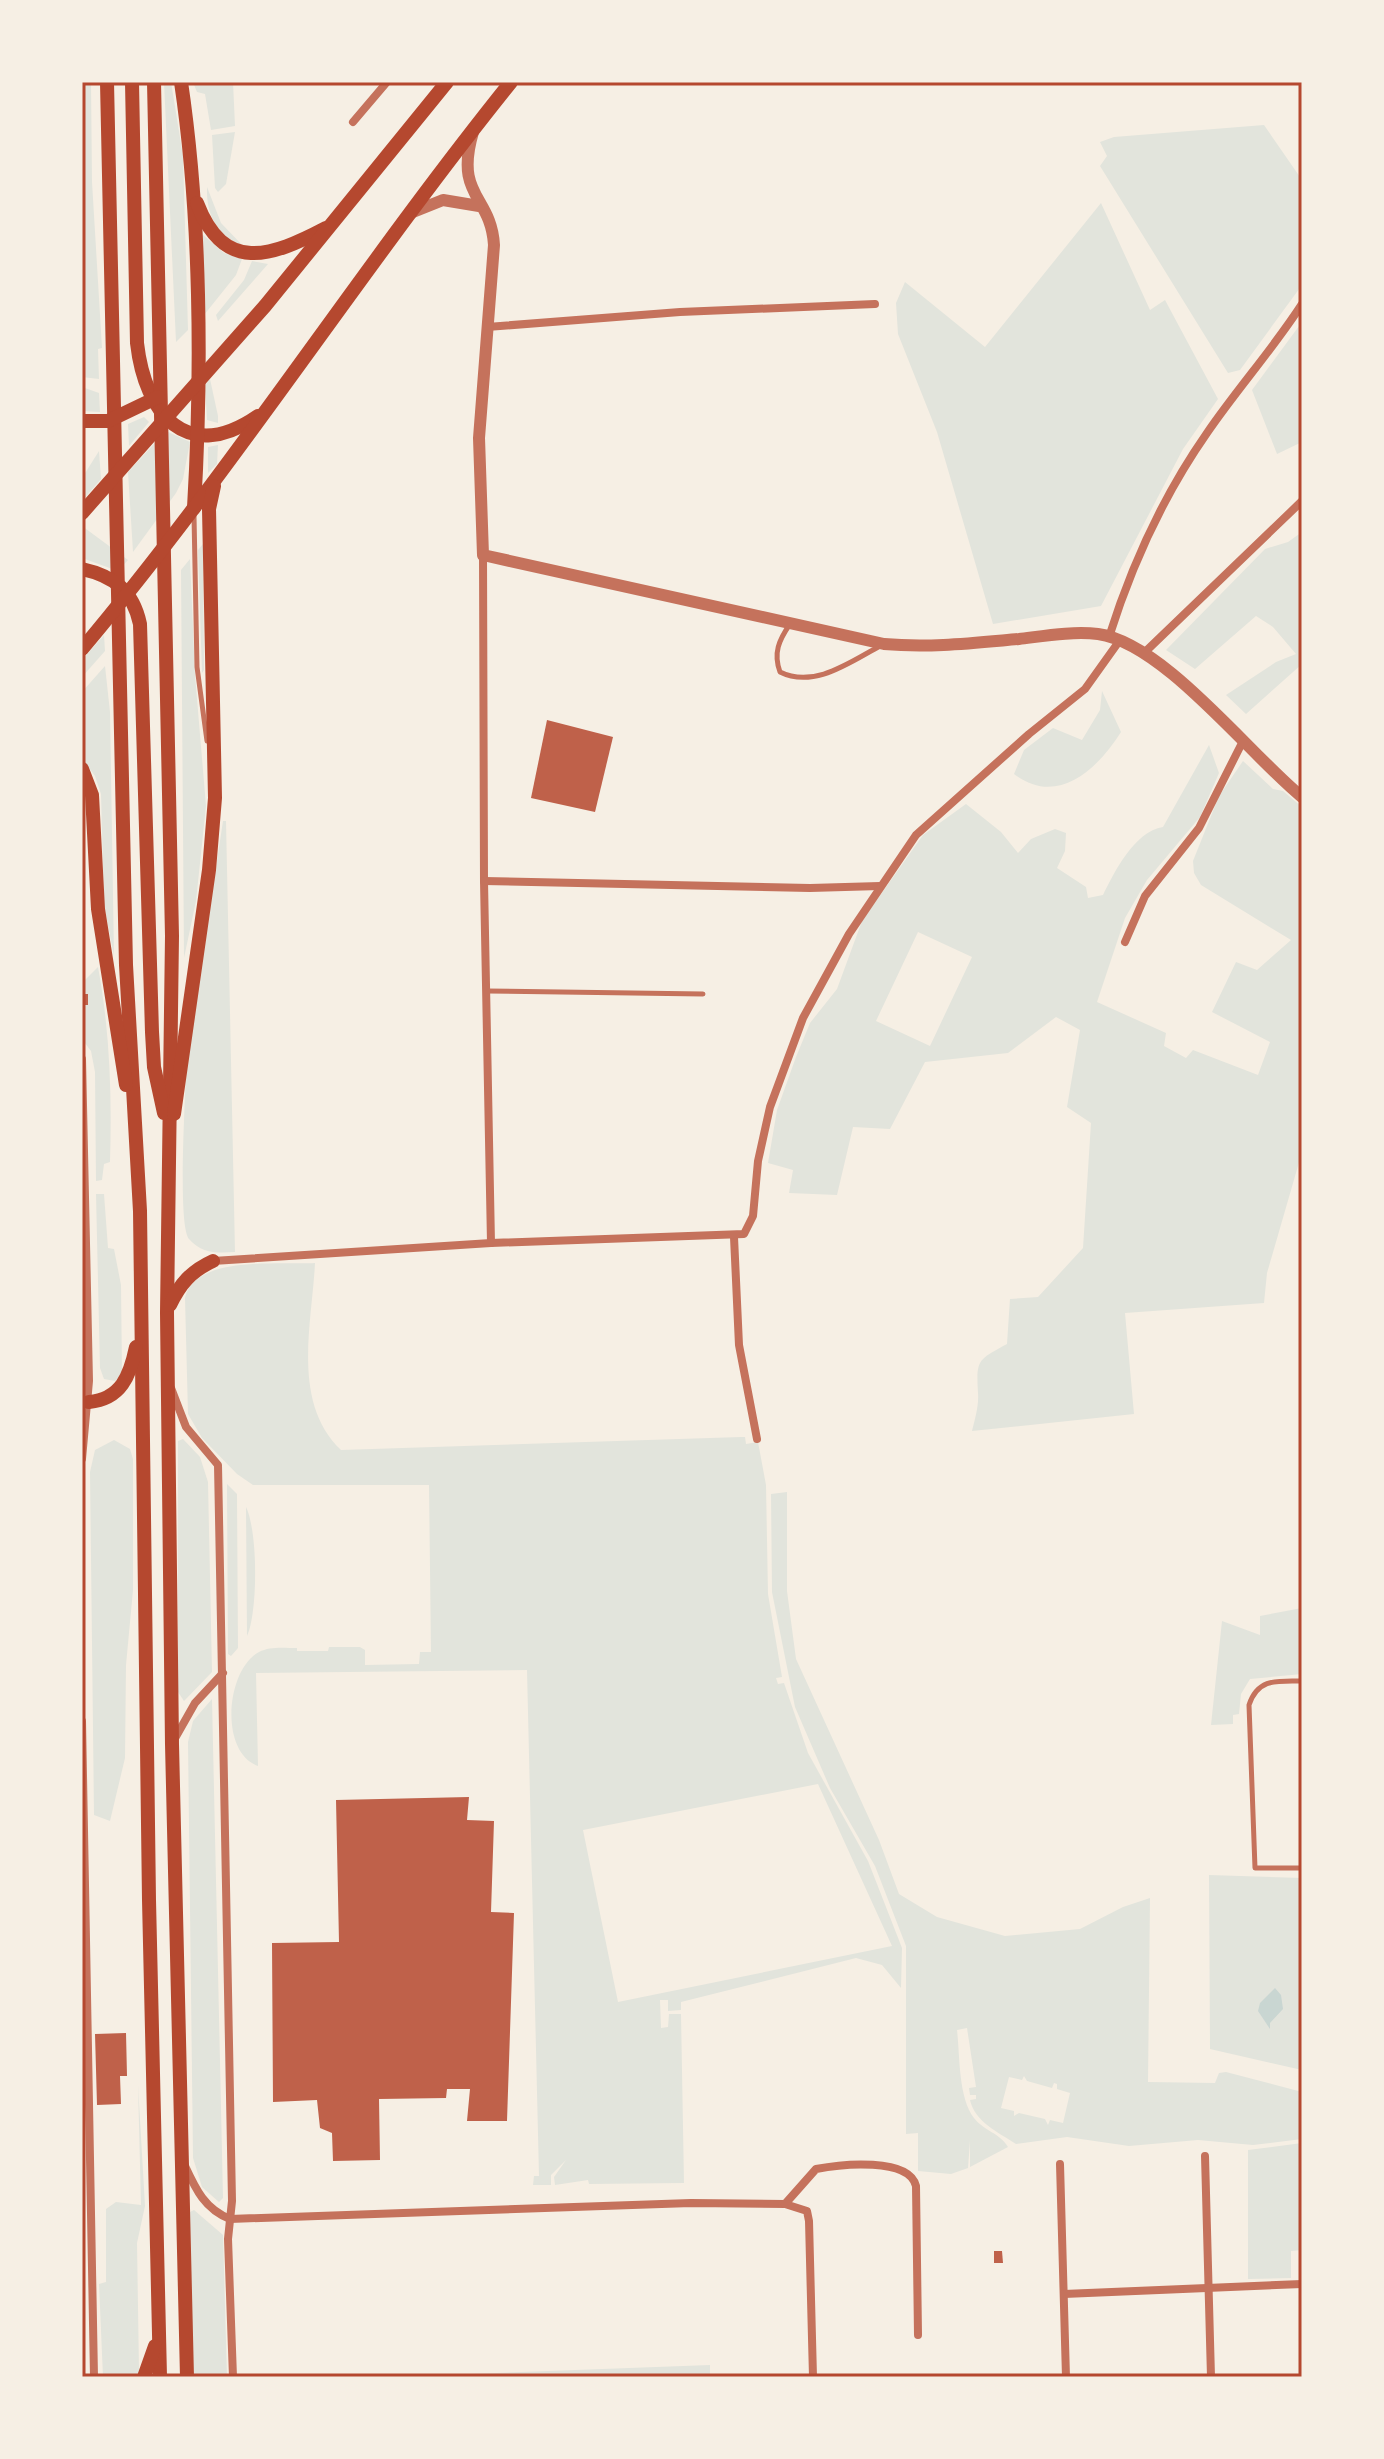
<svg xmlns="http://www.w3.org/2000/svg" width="1384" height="2459" font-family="'Nunito Sans',sans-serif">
<rect width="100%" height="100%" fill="#f6efe4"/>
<!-- green -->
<g fill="#e2e4dc" fill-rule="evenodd">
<path d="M82,82h9l1,100 10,166 -4,1 1,30 -17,-2z"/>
<path d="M164,82h7l12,74 5,174 -12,12z"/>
<path d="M193,82h40l2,44 -24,4 -6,-36 -8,-2z"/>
<path d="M1264,125l38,55v105l-62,85 -12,3 -128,-207 7,-10 -7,-14 14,-5z"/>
<path d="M235,132l-9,52 -8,8 -3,-4 -3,-53z"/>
<path d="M207,187l14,36 22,23c-26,-10 -37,-31 -36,-59z"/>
<path d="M1101,203l49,107 15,-10 53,99 -35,50 -82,157 -108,18 -56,-192 -39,-98 -2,-31 9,-21 80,65z"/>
<path d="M202,234l22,19 18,6 -6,16 -32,40z"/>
<path d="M252,261l16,3 -50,57 -2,-6 28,-35z"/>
<path d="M1302,322v120l-25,12 -25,-64z"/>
<path d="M210,379l8,37v7l-11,-3 -2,-35z"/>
<path d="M82,387l17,6 1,19 -18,-1z"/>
<path d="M144,417l5,5 -20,24 -1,-22z"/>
<path d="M166,431l24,11 -7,37 -7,14 -43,59 -5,-80z"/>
<path d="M218,445l-1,19 -9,9v-26z"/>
<path d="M99,451l2,28 -19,22v-23z"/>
<path d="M82,526l46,34 -10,11 -36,-13z"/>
<path d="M1302,532v132l-56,50 -20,-19 50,-33 20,-8 -23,-27 -17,-11 -61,53 -29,-19 99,-101 23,-7z"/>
<path d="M203,544l1,126 -2,3 -4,-123z"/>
<path d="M190,559l5,116 11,131 -10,95 -12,57 -3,-388z"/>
<path d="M104,635l1,16 -23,26v-17z"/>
<path d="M105,666l5,46 4,244 -10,-51 -3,-111 -6,-18 -13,-18v-66z"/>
<path d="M1102,691l19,41c-24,38 -64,75 -107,42l10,-24 29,-22 29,12 18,-30z"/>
<path d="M1209,745l10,28 -19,44 -53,63 -22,38 -28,84 69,31 -2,13 22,12 7,-8 65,25 12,-33 -58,-30 24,-50 21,8 34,-30 -90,-55 -7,-12 -1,-12 26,-65 24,-35 30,28 10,2 19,16v345l-35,121 -3,30 -139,10 9,101 -162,17c3,-12 7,-26 6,-38 -2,-34 0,-33 29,-49l3,-45 28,-2 45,-49 8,-125 -24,-16 13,-77 -24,-13 -48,36 -83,9 -35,67 -37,-2 -16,68 -48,-2 4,-23 -25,-7 9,-53 19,-53 14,-34 27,-34 25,-68 61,-86 43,-31 35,28 17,21 13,-14 24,-10 11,4 -1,18 -8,17 29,19 2,11 15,-3c12,-24 31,-63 60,-68zM918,932l54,25 -42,89 -54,-25z"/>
<path d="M223,821h3l9,431c-18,1 -33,2 -46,-13 -12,-16 -3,-146 -3,-174z"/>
<path d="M98,967c12,65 14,128 12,195l-6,2 -2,16 -6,1 -1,-109 -4,-21 -9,-12v-56z"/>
<path d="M96,1194h8l4,54 6,1 7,36 1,89 -7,7 -11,-2 -4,-11z"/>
<path d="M315,1263c-3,61 -24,139 26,187l400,-13h4l1,7 12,-2 8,43 2,109 14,83 -6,1 2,6 6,-1 24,70 60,108 34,87 -1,40 -19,-23 -26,-7 -175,44v8l-13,1v-11h-8l1,28 7,-1 1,-13h12l3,169 -95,1 -1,-4 -33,5 -1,-8 12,-17 -15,15v10h-18l1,-9h5l-12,-506 -271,3 2,93c-39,-14 -32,-96 1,-114 11,-6 26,-4 38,-4v3h31l1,-4h31l5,3v15l54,-1 1,-12h11l-2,-167h-176l-16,-11 -35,-36 -14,-24 -3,-116c9,-43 95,-33 130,-35zM818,1784l74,162 -274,56 -35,-172z"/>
<path d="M183,1439l17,18 8,25 4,190 -28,29 -6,-9v-251z"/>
<path d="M114,1440l16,9 3,10v131l-7,75 -1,93 -15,63 -16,-6 -4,-343 5,-22z"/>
<path d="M227,1484l10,10 1,154 -7,8 -3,-2z"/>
<path d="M787,1492v99l9,68 83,181 20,54 38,23 68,19 75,-7 43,-22 27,-9 -2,184 67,1 4,-10 7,-1 76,20v47l-49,6 -55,-5 -69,6 -62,-9 -51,7c-18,-12 -41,-22 -46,-44l6,-1v-4h-6l-1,-7 7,-1 -9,-59 -10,2c3,25 1,67 17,88 10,13 26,15 34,29l-38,20v-26l-2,27 -17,6 -33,-3v-38l-12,1v-188l-31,-80 -45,-78 -35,-81 -23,-115 -1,-98zM1024,2076l3,5 25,7 2,-5 3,1v5l13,4 -7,30 -13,-3 -2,5 -3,-6 -26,-6 -5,3v-5l-13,-3 8,-31 13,3z"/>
<path d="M246,1507c12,25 12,104 1,129z"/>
<path d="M1302,1608v66l-52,5 -9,15 -2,20 -6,1v9l-22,1 11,-104 38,14v-19z"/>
<path d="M212,1699l11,499 -4,4 -17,-15 -9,-29 -5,-416 5,-21z"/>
<path d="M1209,1875l93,3v192l-92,-21z"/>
<path d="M138,2085l7,121 -8,37 2,128 -3,6h-33l-4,-93 7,-2v-73l10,-7 25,3z"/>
<path d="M1302,2143v107l-11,1v27l-43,1v-129z"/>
<path d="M194,2210l29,25 4,142h-37l-2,-164z"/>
<path d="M710,2365v12h-239v-3z"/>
</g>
<!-- water -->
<path fill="#c9d6d2" d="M1275,1988l6,7 2,14 -13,14v6l-12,-18 2,-8z"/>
<!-- building -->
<g fill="#bf614a">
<path d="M547,720l66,17 -18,75 -64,-14z"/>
<rect x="82" y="994" width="6" height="11"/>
<path d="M469,1797l-2,23 27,1 -3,91 23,1 -7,208h-40l3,-32h-23l-1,9 -67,1 1,61 -47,1 -1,-28 -12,-5 -3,-28 -44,2 -1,-159 67,-1 -3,-142z"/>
<path d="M126,2033l1,43h-7l1,28 -24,1 -2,-71z"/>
<path d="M994,2251h8l1,12h-9z"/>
</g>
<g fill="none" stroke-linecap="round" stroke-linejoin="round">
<!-- service -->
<g stroke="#c5725c" stroke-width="5">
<path d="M194,516l3,151 10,74"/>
<path d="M790,624c-11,16 -17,29 -10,48 34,17 70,-10 100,-26"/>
<path d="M487,991l216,3"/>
<path d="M1302,1681c-25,0 -44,-3 -53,24l6,163h47"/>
</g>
<!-- minor -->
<g stroke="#c5725c" stroke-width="8">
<path d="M353,122l34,-40"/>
<path d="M487,327l193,-15 195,-8"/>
<path d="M483,555l1,326 7,362"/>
<path d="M1109,637c23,-73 54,-141 98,-204 30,-44 66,-84 95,-129"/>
<path d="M1144,653l158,-152"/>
<path d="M484,881l326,7 70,-2"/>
<path d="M1125,942l20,-46 54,-68 44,-87"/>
<path d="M82,1059l7,322 -7,78"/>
<path d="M734,1237l5,108 18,94"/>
<path d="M213,1261l278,-18 253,-9 9,-18 5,-55 12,-54 33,-89 46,-84 67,-99 113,-101 56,-45 35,-49"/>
<path d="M171,1388l15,39 32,38 14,736 -4,38 5,138"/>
<path d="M82,1721l12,656"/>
<path d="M174,1740l21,-37 28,-30"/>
<path d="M1205,2156l6,221"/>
<path d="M1060,2164l6,213"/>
<path d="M185,2166c11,24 20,43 45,53l461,-16 94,1"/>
<path d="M1064,2294l238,-10"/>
<path d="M813,2377l-4,-156 -2,-10 -22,-7 31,-35c25,-5 93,-12 100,17l2,149"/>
</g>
<!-- tertiary -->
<g stroke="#c5725c" stroke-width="12">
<path d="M473,132c-19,65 18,63 21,113l-15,193 4,117 401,89c46,4 89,-1 135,-5 25,-3 54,-8 79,-5 66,9 152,121 204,163"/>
<path d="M413,212l30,-12 36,6"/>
</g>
<!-- secondary -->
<g stroke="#b5482f" stroke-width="14">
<path d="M107,82l19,883 14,246 9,689 11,477"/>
<path d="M132,82l5,261c8,71 50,122 121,73"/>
<path d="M154,82l18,854 -5,377 5,431 15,633"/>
<path d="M181,82c20,134 21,291 13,426"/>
<path d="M197,203c27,71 74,54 129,25"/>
<path d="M82,421h26l50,-24"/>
<path d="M82,513l183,-207 182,-224"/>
<path d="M82,569c32,7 51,22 58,55l12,408 2,35 10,46"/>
<path d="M82,649c153,-182 280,-382 429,-567"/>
<path d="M82,769l10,26 6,114 28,176"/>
<path d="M174,1114l35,-244 6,-72 -6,-289 5,-23"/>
<path d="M170,1305c10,-21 21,-34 43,-44"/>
<path d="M89,1402c32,-3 41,-26 47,-55"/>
<path d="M144,2377l11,-31"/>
</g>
</g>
<!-- border -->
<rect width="1384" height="2459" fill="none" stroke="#f6efe4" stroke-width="168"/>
<rect x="84" y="84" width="1216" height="2291" fill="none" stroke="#b5482f" stroke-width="3"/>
</svg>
